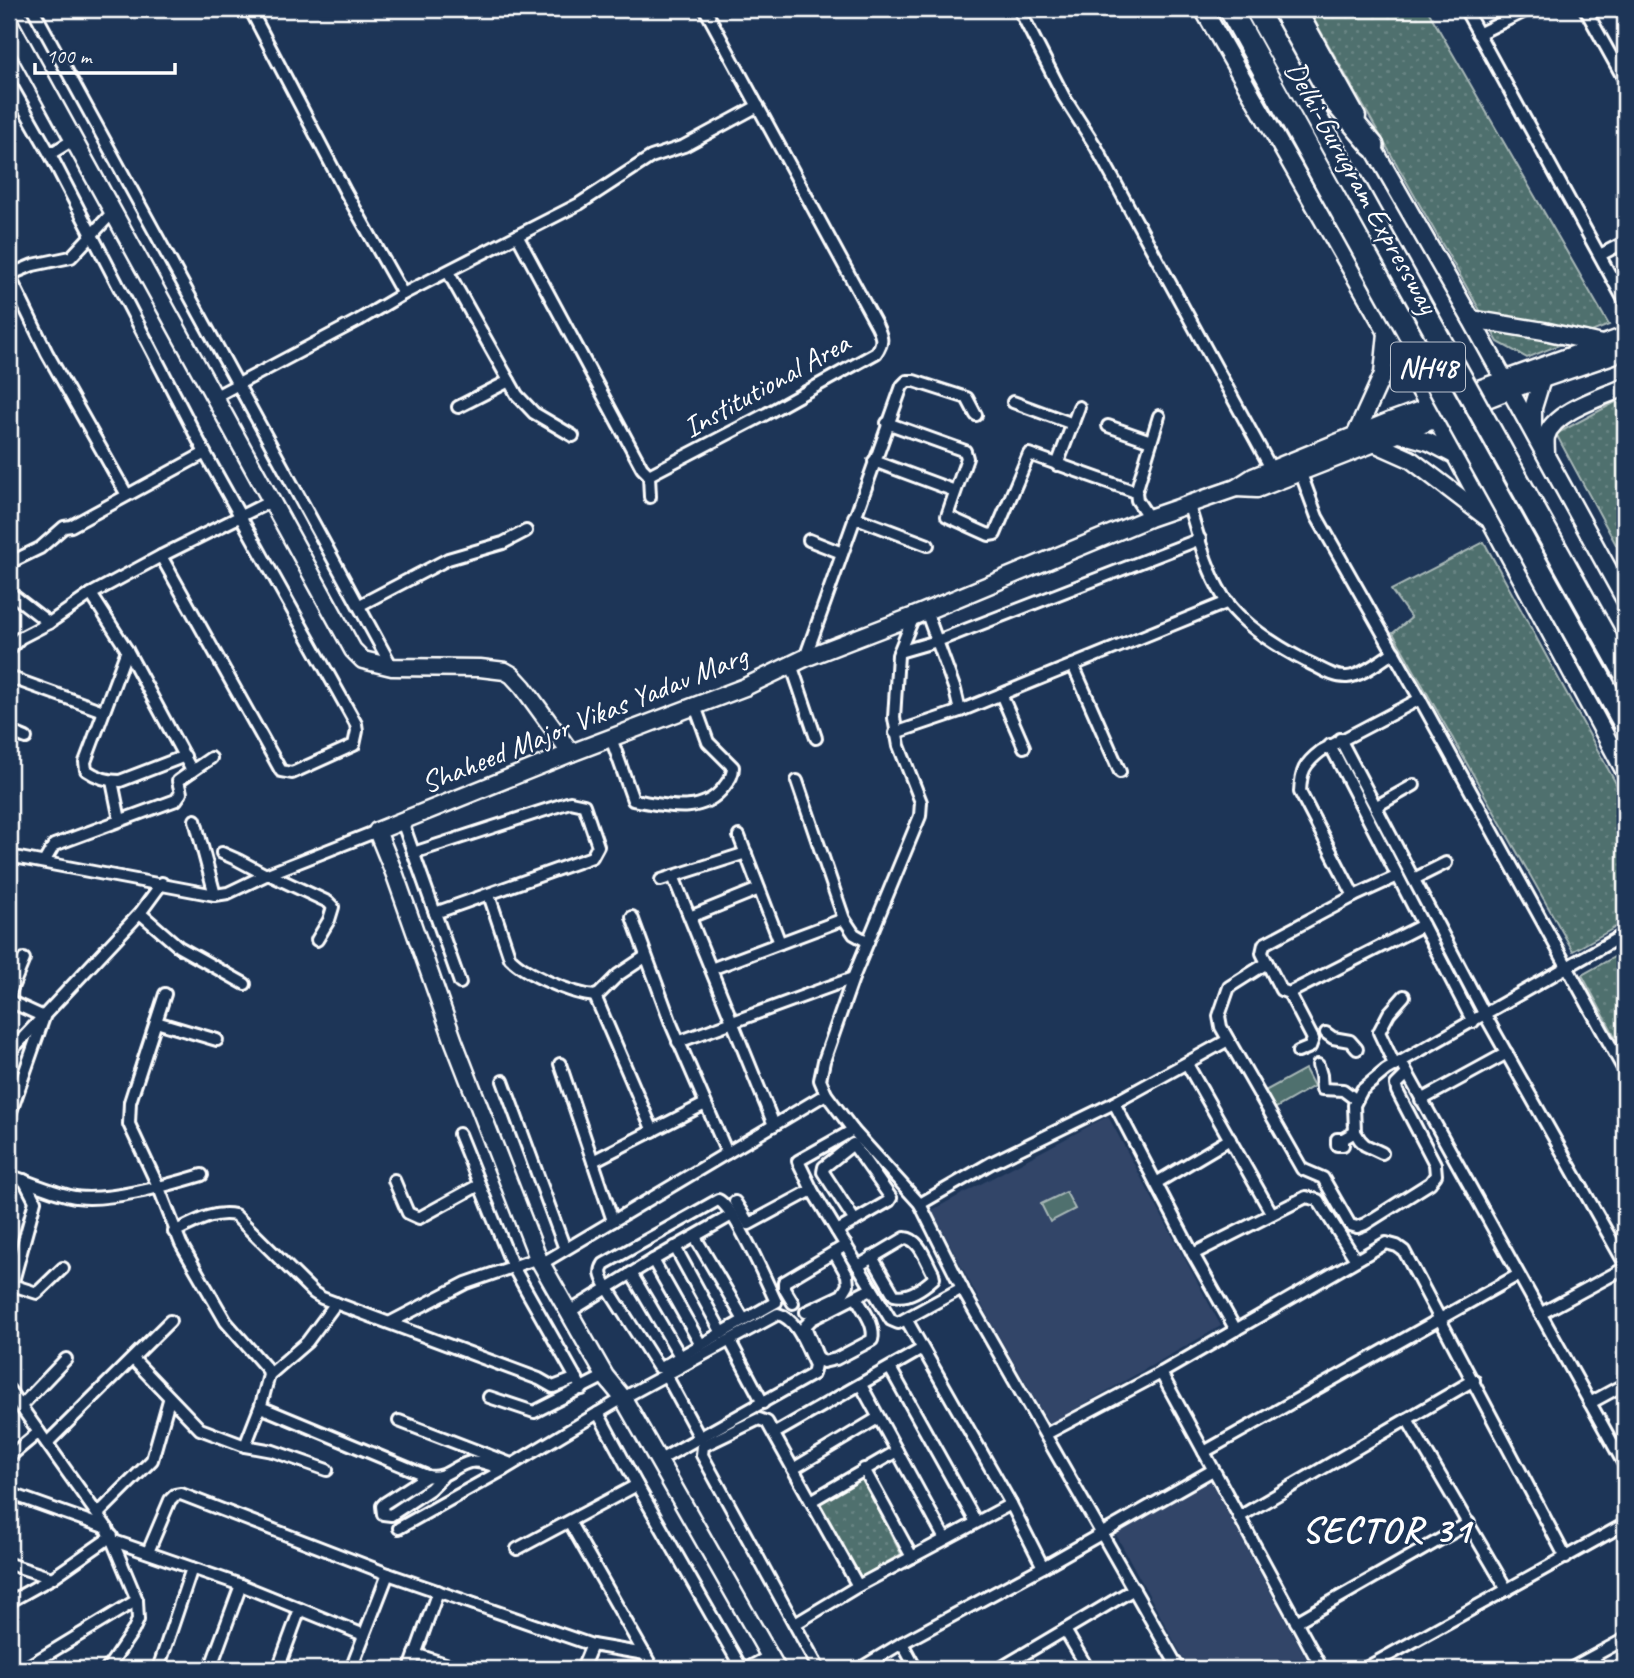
<svg xmlns="http://www.w3.org/2000/svg" width="1634" height="1678" font-family="Caveat,sans-serif">
<defs>
<pattern id="park-dots" width="8" height="8" patternUnits="userSpaceOnUse" patternTransform="scale(1.75)"><rect width="8" height="8" fill="#4f6f6e"/><path d="M2 2h.1M6 6h.1" fill="none" stroke="#698584" stroke-width="1.8" stroke-linecap="round"/></pattern>
</defs>
<rect width="100%" height="100%" fill="#1d3557"/>
<filter id="ink" filterUnits="userSpaceOnUse"><feTurbulence type="fractalNoise" baseFrequency=".0143" numOctaves="2"/><feDisplacementMap in="SourceGraphic" scale="14" xChannelSelector="R" yChannelSelector="G"/><feConvolveMatrix kernelMatrix="1 2 1 2 8 2 1 2 1" color-interpolation-filters="sRGB"/></filter>
<g filter="url(#ink)">
<!-- built -->
<g fill="#304468">
<path d="M1108,1116l113,210 -172,98 -60,-105 -57,-109z"/>
<path d="M1208,1477l104,192h-123l-76,-140z"/>
</g>
<!-- green -->
<g fill="#4f6f6e" stroke="#a7b7b6" stroke-width="2">
<path d="M1305,1069l9,17 -40,23 -9,-18z"/>
<path d="M1066,1192l9,17 -25,13 -9,-18z"/>
</g>
<!-- park -->
<g fill="url(#park-dots)" stroke="#a7b7b6" stroke-width="2">
<path d="M1308,9h119l182,316 -82,33 -29,-16z"/>
<path d="M1625,397v164l-69,-127z"/>
<path d="M1484,542l141,258v122l-52,29 -180,-318 18,-15 -20,-28z"/>
<path d="M1625,951v104l-43,-80z"/>
<path d="M861,1476l40,78 -42,24 -42,-77z"/>
</g>
<g fill="none" stroke-linecap="round" stroke-linejoin="round">
<defs>
<g id="street">
<path d="M33,9l359,658"/>
<path d="M250,9l95,182 58,103"/>
<path d="M1019,9l45,88 32,50 176,323"/>
<path d="M1465,9l160,293"/>
<path d="M1585,9l40,72"/>
<path d="M1478,34l51,-25"/>
<path d="M9,82l41,72 155,299 151,271 1,7 -3,14 -62,28 -11,-2 -120,-215"/>
<path d="M50,154l23,-14"/>
<path d="M112,213l-41,44 -38,8 -24,10 38,78 80,142"/>
<path d="M518,237l124,231 7,7 117,-61 110,-61c8,-11 6,-16 1,-27l-172,-317"/>
<path d="M1600,255l25,-13"/>
<path d="M448,272l69,123 17,18 39,23"/>
<path d="M214,397l145,-77 44,-26 176,-90 72,-47 33,-11 74,-40"/>
<path d="M1013,402l60,22"/>
<path d="M458,407l51,-26"/>
<path d="M887,423l78,28 2,7 -20,58 42,19 6,-1 34,-80 107,38"/>
<path d="M1108,426l43,15"/>
<path d="M874,461l81,30"/>
<path d="M1057,465l22,-58"/>
<path d="M1300,471l17,46 103,182 205,373"/>
<path d="M649,475l1,22"/>
<path d="M1189,506c9,29 17,63 34,90 18,28 55,51 84,66 12,5 26,16 40,15 15,-1 34,-17 47,-25"/>
<path d="M854,517l74,28"/>
<path d="M1149,518l-12,-18 -1,-8 23,-76"/>
<path d="M809,540l33,13"/>
<path d="M9,563l31,-15 24,-21 7,-1 134,-73"/>
<path d="M9,592l40,31"/>
<path d="M91,594l36,56 65,121 19,-13"/>
<path d="M360,605l88,-46 55,-16 23,-12"/>
<path d="M926,611l29,79 5,21"/>
<path d="M914,616l-16,39 -4,63 5,28 22,56 -1,14 -67,162 -29,83 -4,19 6,14 27,36 67,74 46,92 213,373"/>
<path d="M9,650l11,-12 29,-15 42,-29 70,-38 110,-55"/>
<path d="M127,650l-42,112 1,8c10,7 22,11 34,11l65,-25"/>
<path d="M899,652l38,-11 263,-102"/>
<path d="M805,658l97,-272 5,-5h7l53,17 9,17"/>
<path d="M791,664l25,74"/>
<path d="M1073,665l47,107"/>
<path d="M9,677l94,34"/>
<path d="M1001,694l23,53"/>
<path d="M9,731l17,7"/>
<path d="M895,733l65,-22 268,-109"/>
<path d="M611,738l22,62c32,5 68,17 91,-13 5,-7 9,-11 9,-20l-25,-25 -13,-36"/>
<path d="M1340,739l145,276 140,249"/>
<path d="M1330,745l143,277"/>
<path d="M112,781l8,39"/>
<path d="M797,781l47,138 10,15 14,8"/>
<path d="M1375,807l39,-22"/>
<path d="M195,820l20,75"/>
<path d="M402,821l58,162"/>
<path d="M739,836l41,107"/>
<path d="M222,853l16,7 28,15"/>
<path d="M413,853l157,-51 14,3 14,41 -6,11 -157,56"/>
<path d="M9,856l206,39 13,-2 40,-19 109,-43"/>
<path d="M44,862l10,-17 122,-45 5,-7 -3,-12 14,-10"/>
<path d="M268,874l60,28 5,5 -4,13 -12,20"/>
<path d="M673,876l101,249"/>
<path d="M1398,876l-44,20 -90,48 -2,9 19,37 8,3 134,-68"/>
<path d="M1414,879l32,-16"/>
<path d="M661,880l85,-27"/>
<path d="M489,895l21,63c15,16 62,36 85,38l4,-2 19,-19 27,-18"/>
<path d="M1354,896l-54,-104c1,-21 4,-28 21,-41l99,-52"/>
<path d="M140,913l39,34 66,37"/>
<path d="M632,917l40,109 55,127"/>
<path d="M690,917l69,-28"/>
<path d="M1267,963l-38,24 -10,29 2,11 81,142 21,9 27,47 7,2 8,-3 65,-41 6,-8 -1,-11 -38,-73 -1,-6 11,-11"/>
<path d="M711,969l133,-50"/>
<path d="M1289,993l24,46 -3,8 -12,5"/>
<path d="M165,994l-35,108 -1,22 30,64 22,56 45,78 42,48 1,5 -8,30 2,3 164,68c19,4 26,-10 43,-14 11,-2 23,4 33,8"/>
<path d="M9,995l15,-36"/>
<path d="M595,996l58,135"/>
<path d="M9,1001l35,16 -35,100"/>
<path d="M156,1022l61,18"/>
<path d="M1326,1033l7,5 17,3 7,8"/>
<path d="M678,1042l175,-64"/>
<path d="M9,1053l131,-140 22,-30"/>
<path d="M1401,1062l224,404"/>
<path d="M560,1064l53,157"/>
<path d="M1187,1064l85,150"/>
<path d="M1318,1065l3,10 1,14 21,1 12,9"/>
<path d="M1395,1066l-16,-34 10,-19 15,-17"/>
<path d="M503,1081l62,168"/>
<path d="M1421,1100l86,-47"/>
<path d="M1114,1103l79,151 43,76"/>
<path d="M853,1130l-55,31 14,29 79,130 7,3 64,-35"/>
<path d="M459,1134l53,131 70,124"/>
<path d="M1343,1139v6h-6v-6h6l12,-7"/>
<path d="M1382,1153l-17,-8 -5,-5 -5,-8 -1,-27 8,-15 24,-20 239,-136"/>
<path d="M593,1161l112,-57"/>
<path d="M9,1175c20,7 40,16 61,21 34,8 99,-11 132,-21"/>
<path d="M394,1180l14,33 11,5 60,-33"/>
<path d="M1156,1183l74,-44"/>
<path d="M718,1200c16,6 49,83 58,102l-114,65h-4l-51,-80c-4,-8 -9,-14 -3,-23z"/>
<path d="M735,1202l14,22 63,-34"/>
<path d="M920,1204l71,-41 123,-60 114,-63"/>
<path d="M837,1231l52,-30 2,-3 -38,-54 -29,23 -1,5 32,49"/>
<path d="M174,1232c19,-9 40,-22 61,-17l79,78 8,5 217,81 14,8 24,-9"/>
<path d="M695,1237l49,83"/>
<path d="M675,1247l47,86"/>
<path d="M1193,1254l113,-57 12,3 38,60"/>
<path d="M653,1260l48,85"/>
<path d="M541,1264l285,-170"/>
<path d="M858,1266l47,-28c15,1 21,23 28,35l1,5c-11,10 -26,21 -40,17l-22,-38"/>
<path d="M631,1273l49,83"/>
<path d="M9,1284l28,9 26,-25"/>
<path d="M12,1285l23,-84 -11,-21"/>
<path d="M856,1297c7,13 20,28 16,43l-36,19 -13,3 -6,-6 -12,-30 7,-7 59,-30"/>
<path d="M793,1303l-9,-15v-6l62,-37"/>
<path d="M569,1312l84,-52 79,-45"/>
<path d="M806,1312l36,-17 6,-10 -1,-10 -13,-23"/>
<path d="M1540,1314l85,-46"/>
<path d="M906,1319l105,185 32,63"/>
<path d="M391,1322l75,-39 72,-25"/>
<path d="M730,1341l33,62"/>
<path d="M133,1359l67,70 45,17"/>
<path d="M890,1368l86,154"/>
<path d="M1161,1373l161,296"/>
<path d="M269,1375l38,-33 29,-39"/>
<path d="M666,1375l34,63"/>
<path d="M861,1385l84,154"/>
<path d="M9,1390l98,138 30,72 1,20 -5,11 -26,38"/>
<path d="M489,1397l45,15 71,-36"/>
<path d="M1590,1403l35,-19"/>
<path d="M261,1405l-16,41 28,5 54,19"/>
<path d="M21,1406l45,-47"/>
<path d="M598,1413l39,72 105,184"/>
<path d="M1407,1419l100,171"/>
<path d="M399,1421l112,43"/>
<path d="M775,1433l147,-84"/>
<path d="M1046,1434l115,-61 225,-130 11,3 7,5 162,307"/>
<path d="M47,1443l123,-122"/>
<path d="M1204,1452l314,-177"/>
<path d="M9,1457l30,-25"/>
<path d="M793,1469l85,-51"/>
<path d="M864,1469l48,88"/>
<path d="M427,1476l-42,27 -3,3 1,8 8,1 39,-26 12,-12"/>
<path d="M9,1493l98,35"/>
<path d="M811,1501l86,-50"/>
<path d="M98,1514l54,-54 17,-60"/>
<path d="M1239,1517l235,-137"/>
<path d="M570,1523l83,146"/>
<path d="M399,1528l104,-58 120,-72 155,-84c20,5 29,35 37,51l-2,9 -155,87"/>
<path d="M114,1541l127,44 123,50"/>
<path d="M517,1549l120,-64"/>
<path d="M148,1552l22,-52 5,-5 6,-1 207,80 204,71 53,9"/>
<path d="M9,1564l43,14"/>
<path d="M9,1602l43,-24 60,-42"/>
<path d="M1296,1622l173,-99"/>
<path d="M795,1624l63,-38 153,-82"/>
<path d="M1065,1630l23,39"/>
<path d="M902,1643l14,26"/>
<path d="M415,1654l46,15"/>
<path d="M1593,1657l7,12"/>
<path d="M23,1669l114,-69"/>
<path d="M158,1669l34,-101"/>
<path d="M210,1669l31,-84"/>
<path d="M278,1669l22,-60"/>
<path d="M351,1669l37,-95"/>
<path d="M410,1669l28,-78"/>
<path d="M582,1669l10,-24"/>
<path d="M746,1669l24,-13"/>
<path d="M819,1669l-117,-214 1,-9 56,-27 8,3 91,164"/>
<path d="M859,1669l43,-26 141,-76 170,-97"/>
<path d="M999,1669l135,-80"/>
<path d="M1364,1669l261,-145"/>
<path d="M1570,1669l55,-30"/>
</g>
<g id="secondary">
<path d="M1203,9l227,399 195,364"/>
<path d="M1297,9l60,108"/>
<path d="M9,22l344,628 10,10 29,7 88,1 25,3 7,4 11,12 48,66"/>
<path d="M1367,137l104,182 154,281"/>
<path d="M1471,319l73,12 58,13"/>
<path d="M1533,428v-20l9,-29"/>
<path d="M1400,434l29,8 27,14"/>
<path d="M1355,436l28,-62 4,-41"/>
<path d="M1374,443l36,16 76,58"/>
<path d="M1546,454c0,-6 -1,-12 0,-17 7,-26 57,-40 79,-50"/>
<path d="M1236,488l21,1 253,-99 115,-39"/>
<path d="M777,1669l-154,-271 -18,-22 -67,-118 -84,-216 -59,-167 -18,-44 194,-78 174,-66 60,-29 109,-42 235,-98 87,-30 17,-11 140,-57 232,-84"/>
</g>
<path id="highway" d="M1279,9l55,91 39,46"/>
</defs>
<!-- street casing -->
<use href="#street" stroke="#fff" stroke-width="16"/>
<!-- secondary casing -->
<use href="#secondary" stroke="#fff" stroke-width="21"/>
<!-- highway casing -->
<use href="#highway" stroke="#fff" stroke-width="26"/>
<!-- street -->
<use href="#street" stroke="#1d3557" stroke-width="10"/>
<!-- secondary -->
<use href="#secondary" stroke="#1d3557" stroke-width="16"/>
<!-- highway -->
<use href="#highway" stroke="#1d3557" stroke-width="21"/>
<defs>
<g id="highway-bridge">
<path d="M1230,9l395,715"/>
<path d="M1256,9l369,664"/>
</g>
</defs>
<!-- highway-bridge casing -->
<use href="#highway-bridge" stroke="#fff" stroke-width="26" stroke-linecap="butt"/>
<!-- highway-bridge -->
<use href="#highway-bridge" stroke="#1d3557" stroke-width="21"/>
</g>
</g>
<g text-anchor="middle" dominant-baseline="central" stroke-width="5" stroke-linejoin="round" paint-order="stroke">
<!-- shield labels -->
<rect fill="#1d3557" stroke="#bbc2cd" stroke-width="2" x="1391" y="342.5" width="74" height="49" rx="5"/>
<g font-size="28" font-weight="bold" fill="#fff">
<text x="1428" y="367">NH48</text>
</g>
<!-- street labels -->
<g font-size="30" fill="#fff" stroke="#1d3557">
<text transform="translate(1362 187) rotate(61)">Delhi-Gurugram Expressway</text>
<text transform="translate(766 385) rotate(-29)">Institutional Area</text>
<text transform="translate(584 719) rotate(-22)">Shaheed Major Vikas Yadav Marg</text>
</g>
<!-- district labels -->
<g font-size="37" font-weight="bold" letter-spacing="2" fill="#fff" stroke="#1d3557">
<text x="1387" y="1529">SECTOR 31</text>
</g>
</g>
<!-- margin -->
<rect width="1634" height="1678" fill="none" stroke="#1d3557" stroke-width="35"/>
<rect x="18" y="18" width="1599" height="1643" fill="none" stroke="#fff" stroke-width="2.5" filter="url(#ink)"/>
<!-- scale -->
<path d="M35 63v10h140v-10" fill="none" stroke="#ffffff" stroke-width="3.5"/>
<text x="46" y="63" font-size="21" fill="#ffffff" stroke="#1d3557" stroke-width="5" paint-order="stroke">100 m</text>
</svg>
